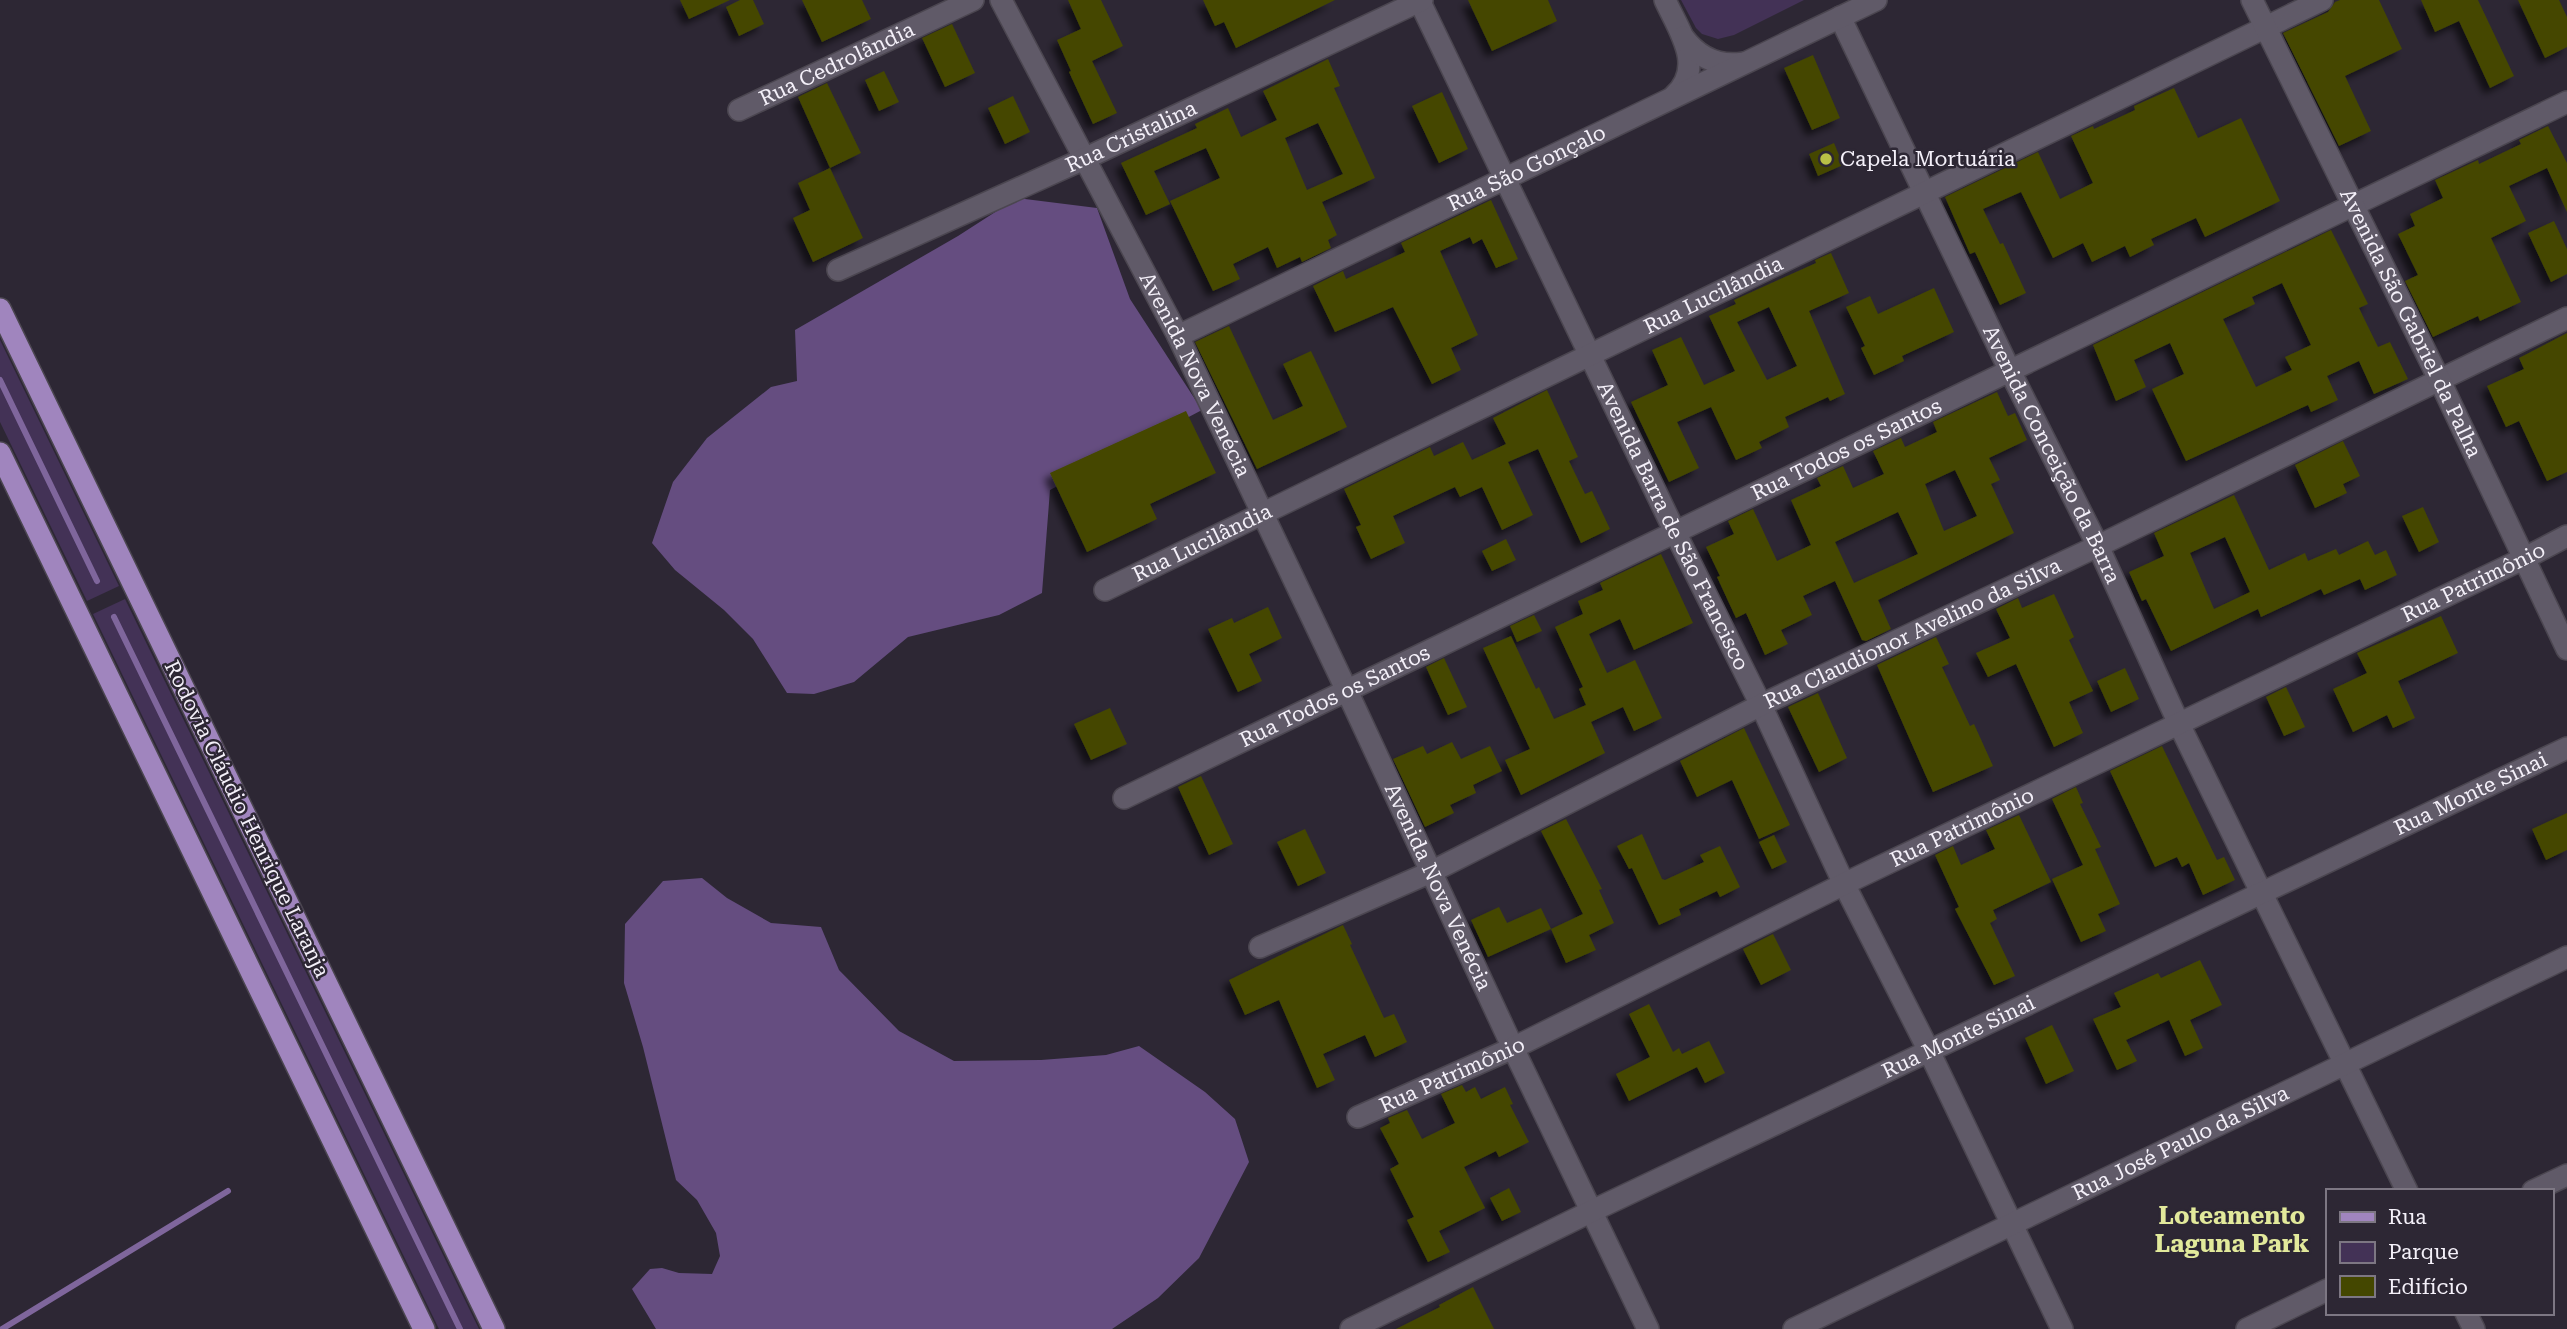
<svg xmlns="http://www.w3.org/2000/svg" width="2567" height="1329" font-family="'Roboto Serif',serif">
<defs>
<filter id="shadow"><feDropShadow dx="-6" dy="6" stdDeviation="3.5" flood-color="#0009"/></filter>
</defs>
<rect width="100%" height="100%" fill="#2d2734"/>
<!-- green -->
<g fill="#433256">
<path d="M1681,0h123l-70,35 -16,4 -16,-5 -6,-6z"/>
<path d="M0,340l119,246 -32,15 -87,-179z"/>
<path d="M125,599l354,730h-40l-346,-715z"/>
</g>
<!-- forest -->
<g fill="#654d80">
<path d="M1017,198l80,10 33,91 72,111 -152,80 -8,103 -43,22 -91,22 -54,45 -40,12 -27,-1 -34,-54 -29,-29 -49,-40 -23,-27 21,-61 34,-44 64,-51 26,-6 -2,-51 163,-94z"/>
<path d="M702,878l25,20 44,25 50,4 18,43 60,61 55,30 87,-1 65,-5 33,-9 66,46 30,27 14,43 -50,96 -41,40 -46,31h-456l-24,-40 18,-20 12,-1 17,5 33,1 8,-18 -4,-23 -19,-33 -21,-20 -33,-133 -19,-64 1,-59 38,-43z"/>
</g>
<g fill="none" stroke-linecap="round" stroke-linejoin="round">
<!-- stream -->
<g stroke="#7f669c" stroke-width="6">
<path d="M0,380l97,201"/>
<path d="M114,617l346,712"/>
<path d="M2,1329l226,-138"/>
</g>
</g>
<!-- building -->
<g fill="#444700" fill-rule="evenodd" filter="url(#shadow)">
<path d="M680,0h50l-41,19z"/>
<path d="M740,0h13l11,24 -25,12 -13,-29z"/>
<path d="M802,0h60l9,19 -49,23z"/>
<path d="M1068,0h33l22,46 -31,15 25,52 -24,11 -24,-52 2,-1 -14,-31 24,-11z"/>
<path d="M1203,0h132l-99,48 -12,-26 -9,4z"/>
<path d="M1468,0h80l9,21 -65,30z"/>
<path d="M2340,0h39l23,49 -57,27 26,55 -32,15 -56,-113 45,-21 7,-10z"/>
<path d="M2421,0h57l36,76 -24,12 -31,-67 -24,11z"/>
<path d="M2518,0h41l8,17v30l-22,11z"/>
<path d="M952,24l23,49 -30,14 -23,-49z"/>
<path d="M1813,55l27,63 -28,12 -28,-62z"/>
<path d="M1328,59l12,27 -6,2 41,90 -53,24 15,33 -9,5 3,8 -29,14 -2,-5 -23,11 -9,-21 -35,17 7,15 -27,12 -43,-90 50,-23 -14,-30 -52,23 16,33 -24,11 -25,-52 76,-35 -2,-4 33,-16 13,29 36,-17 -14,-29zM1318,123l25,51 -36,16 -22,-52z"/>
<path d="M884,71l15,31 -20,9 -14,-31z"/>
<path d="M827,83l34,70 -31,15 -32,-71z"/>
<path d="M2174,88l24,50 43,-20 39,83 -75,36 -9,-19 -45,21 3,6 -24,12 -5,-11 -33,16 -9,-19 -30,15 -32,-66 -38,17 17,35 3,-1 23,50 -26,12 -25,-53 -5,2 -25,-57 93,-45 22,47 33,-16 -22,-47 22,-10 1,3 41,-19 -1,-4z"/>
<path d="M1442,92l26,57 -29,14 -27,-57z"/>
<path d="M1013,96l17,36 -25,12 -17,-36z"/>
<path d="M2548,126l19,37v49l-20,-44 -38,18 17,35 -35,17 30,64 -41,19 -2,-5 -45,21 -28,-56 13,-6 -20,-41 17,-8 -5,-12 33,-16 -8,-18 43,-20 1,4 42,-20 -2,-4z"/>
<path d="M1834,143l9,22 -25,11 -9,-22z"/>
<path d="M830,168l33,70 -50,24 -20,-44 17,-8 -12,-27z"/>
<path d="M1491,200l27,59 -22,9 -14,-29 -9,5 -3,-7 -30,14 38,84 -27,13 10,22 -29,14 -39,-77 -58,25 -22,-46 30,-15 3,8 59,-27 -4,-9z"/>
<path d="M2554,221l13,28v25l-16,8 -23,-49z"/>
<path d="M2331,230l37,74 -9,4 19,39 12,-5 18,37 -34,15 -15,-33 -32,15 11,24 -27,12 -3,-7 -122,56 -34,-72 32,-15 -14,-31 -36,17 12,27 -30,14 -23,-56zM2282,283l29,62 -26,12 7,13 -36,17 -33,-68 32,-15 -3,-7z"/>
<path d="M1831,253l18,40 -40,18 36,83 -15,7 -2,-4 -43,20 4,10 -30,15 3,6 -26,12 -25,-53 -34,15 22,46 -30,14 -38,-80 37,-17 -16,-35 29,-13 23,48 31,-14 -26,-55 27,-12 -2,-4 82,-37 -1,-3zM1769,307l28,59 -30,14 -30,-58z"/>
<path d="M1934,288l20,44 -52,24 2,5 -30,14 -13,-27 4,-2 -19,-39 24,-11 8,18z"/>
<path d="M1229,326l44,94 30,-14 -20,-42 28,-13 36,76 -90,42 -62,-127z"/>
<path d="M2567,333v139l-20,9 -28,-60 -13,6 -19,-41 37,-17 -5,-11z"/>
<path d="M1547,390l31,67 -9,4 16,33 7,-3 18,38 -29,14 -43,-94 -30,13 25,53 -31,15 -20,-43 -22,10 -5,-10 -62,29 12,27 -34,16 -15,-32 5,-2 -17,-36 86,-42 4,9 29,-14 9,18 34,-16 -13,-26z"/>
<path d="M1997,392l11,24 7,-3 12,27 -38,18 11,22 -9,4 23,49 -136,67 13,29 -25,12 -4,-1 -27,-59 -32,15 9,19 -31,15 7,14 -23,11 -19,-42 -10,5 -19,-41 3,-1 -14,-29 28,-13 -6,-13 25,-12 24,52 34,-16 -20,-45 30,-14 -4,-8 26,-12 10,22 31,-14 -11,-23 28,-13 4,9 32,-15 -4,-10zM1955,470l22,46 -33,15 -19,-47zM1898,512l20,42 -64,29 -19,-41z"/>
<path d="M1186,411l30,62 -66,31 7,15 -70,33 -37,-79z"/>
<path d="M2343,441l17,35 -17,8 4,9 -32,15 -20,-43z"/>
<path d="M2234,495l35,75 36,-17 3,8 28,-12 3,6 29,-14 7,14 11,-5 11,25 -32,15 -5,-11 -36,16 -3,-6 -60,28 -3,-8 -87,42 -25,-52 -4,2 -13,-29 35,-16 -10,-23zM2225,537l25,55 -36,17 -24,-56z"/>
<path d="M2423,507l16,35 -20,10 -17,-36z"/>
<path d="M1506,539l10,21 -24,11 -10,-20z"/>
<path d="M1661,554l32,69 -59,27 -14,-31 -31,15 18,39 28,-13 27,58 -28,13 -11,-24 -32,15 14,31 -84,42 -16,-35 25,-11 -47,-101 28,-12 25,53 3,-2 15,32 32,-14 -7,-16 4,-2 -28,-60 28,-13 -5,-13 25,-11 -3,-7z"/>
<path d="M2054,594l20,43 -5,3 24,51 -24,11 14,31 -29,14 -38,-83 -28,13 -12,-24 34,-15 -14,-29 22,-11 4,10z"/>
<path d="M1268,607l14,31 -33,16 13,27 -24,11 -30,-63 24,-11 2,5z"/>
<path d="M1534,615l8,16 -25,11 -7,-16z"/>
<path d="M2441,616l17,37 -60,28 17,37 -22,10 -6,-13 -34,17 -20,-43 34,-16 -10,-20z"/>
<path d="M1936,637l13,27 -7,3 28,59 4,-2 19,42 -60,26 -56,-127z"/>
<path d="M1444,658l23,49 -19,8 -22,-48z"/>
<path d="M2125,668l14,31 -28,13 -14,-31z"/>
<path d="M2286,687l19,40 -21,9 -18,-39z"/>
<path d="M1818,693l29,65 -28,14 -31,-65z"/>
<path d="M1110,708l17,36 -36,16 -17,-36z"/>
<path d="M1744,728l46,97 -31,14 -27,-59 -35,17 -17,-36z"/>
<path d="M1452,742l9,17 29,-13 12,25 -29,14 3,8 -26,12 4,8 -29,14 -32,-68 30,-13 4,8z"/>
<path d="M2162,746l55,114 7,-3 11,23 -32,15 -14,-32 -7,4 -5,-10 -22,10 -45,-96z"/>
<path d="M1201,776l32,68 -24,11 -31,-68z"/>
<path d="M2076,787l7,16 -3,1 21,43 -6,2 25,55 -22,10 8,17 -25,11 -29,-63 31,-14 -31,-66z"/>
<path d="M2567,813v37l-21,10 -14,-31z"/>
<path d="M2019,815l32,67 -58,28 4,9 -7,4 25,53 -21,9 -39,-76 4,-2 -24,-52 18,-9 8,19 34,-16 -9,-19z"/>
<path d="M1566,819l36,70 -3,1 15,33 -25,12 7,15 -30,13 -15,-34 32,-15 -42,-83z"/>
<path d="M1305,829l21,44 -28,13 -21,-44z"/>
<path d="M1642,834l20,45 3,1 39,-18 -4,-7 20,-9 20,41 -20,10 -3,-6 -38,18 2,6 -22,10 -27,-57 -3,1 -12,-23z"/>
<path d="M1774,835l13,27 -15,7 -13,-27z"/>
<path d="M1499,907l8,16 34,-15 10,21 -63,28 -17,-37z"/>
<path d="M1343,925l9,19 -2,1 34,73 10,-4 13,28 -32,15 -10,-22 -42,19 12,26 -18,8 -38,-88 -34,15 -16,-35z"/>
<path d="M1773,934l18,36 -30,15 -18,-36z"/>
<path d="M2200,960l22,45 -32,15 13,28 -18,8 -16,-36 -43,20 11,21 -20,9 -24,-51 28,-12 -7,-14 44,-20 3,5z"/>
<path d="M1649,1004l24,48 6,-4 3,6 27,-13 16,32 -20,10 -8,-16 -68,34 -13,-27 34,-17 -21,-43z"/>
<path d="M2052,1025l22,46 -28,13 -21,-46z"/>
<path d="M1462,1085l4,7 9,-5 6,12 24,-12 8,17 -3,1 19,37 -30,15 -3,-6 -32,16 21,41 -46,23 11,21 -22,10 -21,-42 7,-3 -24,-48 9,-5 -19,-36 10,-5 -2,-5 19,-8 15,29 33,-16 -14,-29z"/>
<path d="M1509,1188l12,24 -19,9 -12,-23z"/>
<path d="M1473,1287l21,42h-98l44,-22 -1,-2z"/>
</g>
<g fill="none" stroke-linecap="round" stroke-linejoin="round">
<defs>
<g id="street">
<path id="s1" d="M1001,0l177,336 169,355 166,357 135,281"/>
<path id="s2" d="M1419,0l256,532 86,173 83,179 85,167 133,278"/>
<path d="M1665,0c14,31 41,67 9,96"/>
<path id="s3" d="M1840,17l170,354 88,175 81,178 228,467"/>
<path d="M1683,37c15,20 35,30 60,26"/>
<path id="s4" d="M739,110l234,-110"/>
<path id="s5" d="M838,270l246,-111 338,-159"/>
<path id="s6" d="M1178,336l698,-336"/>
<path id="s7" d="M1105,590l1217,-590"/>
<path id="s8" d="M1124,798l1443,-696"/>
<path id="s9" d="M1260,947l171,-75 330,-167 337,-159 469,-228"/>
<path id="s10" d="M1358,1117l155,-69 331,-164 681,-326 42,-22"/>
<path d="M2533,1191l34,-16"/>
<path d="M2466,1313l8,16"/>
<path id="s11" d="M1351,1329l241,-118 975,-463"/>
<path id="s12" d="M1794,1329l773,-372"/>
<path d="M2247,1329l80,-39"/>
</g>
<g id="secondary">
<path id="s13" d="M2252,0l187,379 128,270"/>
</g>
<g id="primary">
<path d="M0,309l494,1020"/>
<path d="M0,453l424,876"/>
</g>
</defs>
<!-- street casing -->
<use href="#street" stroke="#4b4650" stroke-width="24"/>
<!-- secondary casing -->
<use href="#secondary" stroke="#4b4650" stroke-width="24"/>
<!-- primary casing -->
<use href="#primary" stroke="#4b4650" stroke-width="24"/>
<!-- street -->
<use href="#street" stroke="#605a68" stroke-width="21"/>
<!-- secondary -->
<use href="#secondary" stroke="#605a68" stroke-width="21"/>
<!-- primary -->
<use href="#primary" stroke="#a085be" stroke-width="21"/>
</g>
<!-- markers -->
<circle fill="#b9c046" stroke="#2d2734" stroke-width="2.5" cx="1826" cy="159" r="7"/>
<g text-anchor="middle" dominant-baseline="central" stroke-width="5" stroke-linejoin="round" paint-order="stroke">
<!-- street labels -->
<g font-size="21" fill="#f4f0f9" stroke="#2d2734">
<text stroke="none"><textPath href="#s4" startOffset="108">Rua Cedrolândia</textPath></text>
<text stroke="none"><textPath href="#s5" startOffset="322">Rua Cristalina</textPath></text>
<text stroke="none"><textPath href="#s6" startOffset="387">Rua São Gonçalo</textPath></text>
<text stroke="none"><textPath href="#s7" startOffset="676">Rua Lucilândia</textPath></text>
<text stroke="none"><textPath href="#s13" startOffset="360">Avenida São Gabriel da Palha</textPath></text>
<text stroke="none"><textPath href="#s1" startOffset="422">Avenida Nova Venécia</textPath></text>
<text stroke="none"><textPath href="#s8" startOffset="802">Rua Todos os Santos</textPath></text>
<text stroke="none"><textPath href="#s3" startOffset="486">Avenida Conceição da Barra</textPath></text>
<text stroke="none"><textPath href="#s2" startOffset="584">Avenida Barra de São Francisco</textPath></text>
<text stroke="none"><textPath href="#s7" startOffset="108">Rua Lucilândia</textPath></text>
<text stroke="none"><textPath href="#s10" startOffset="1237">Rua Patrimônio</textPath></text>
<text stroke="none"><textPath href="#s9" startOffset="724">Rua Claudionor Avelino da Silva</textPath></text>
<text stroke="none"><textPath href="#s8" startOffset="234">Rua Todos os Santos</textPath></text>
<text stroke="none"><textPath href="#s11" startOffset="1241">Rua Monte Sinai</textPath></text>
<text transform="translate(247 819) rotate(64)">Rodovia Cláudio Henrique Laranja</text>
<text stroke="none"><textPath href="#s10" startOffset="670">Rua Patrimônio</textPath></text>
<text stroke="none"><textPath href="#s1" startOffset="989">Avenida Nova Venécia</textPath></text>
<text stroke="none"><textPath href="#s11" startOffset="674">Rua Monte Sinai</textPath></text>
<text stroke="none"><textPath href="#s10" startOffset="103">Rua Patrimônio</textPath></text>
<text stroke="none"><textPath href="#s12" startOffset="429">Rua José Paulo da Silva</textPath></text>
</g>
<!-- poi labels -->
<g font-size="21" fill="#f4f0f9" stroke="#2d2734" text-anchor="start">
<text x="1840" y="159">Capela Mortuária</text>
</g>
<!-- quarter labels -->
<g font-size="24" font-weight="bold" fill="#e2e99b" stroke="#2d2734">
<text x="2232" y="1216">Loteamento<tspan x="2232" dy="28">Laguna Park</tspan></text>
</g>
</g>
<!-- legend -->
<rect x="2326" y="1189" width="228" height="126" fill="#2d2734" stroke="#7d7783" stroke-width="2"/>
<rect x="2340" y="1212" width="35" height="10" fill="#a085be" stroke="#7d7783" stroke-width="2"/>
<text x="2388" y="1224" font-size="21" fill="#f4f0f9">Rua</text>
<rect x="2340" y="1242" width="35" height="21" fill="#433256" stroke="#7d7783" stroke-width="2"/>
<text x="2388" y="1259" font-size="21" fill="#f4f0f9">Parque</text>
<rect x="2340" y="1276" width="35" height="21" fill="#444700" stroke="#7d7783" stroke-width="2"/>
<text x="2388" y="1294" font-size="21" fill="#f4f0f9">Edifício</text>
</svg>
